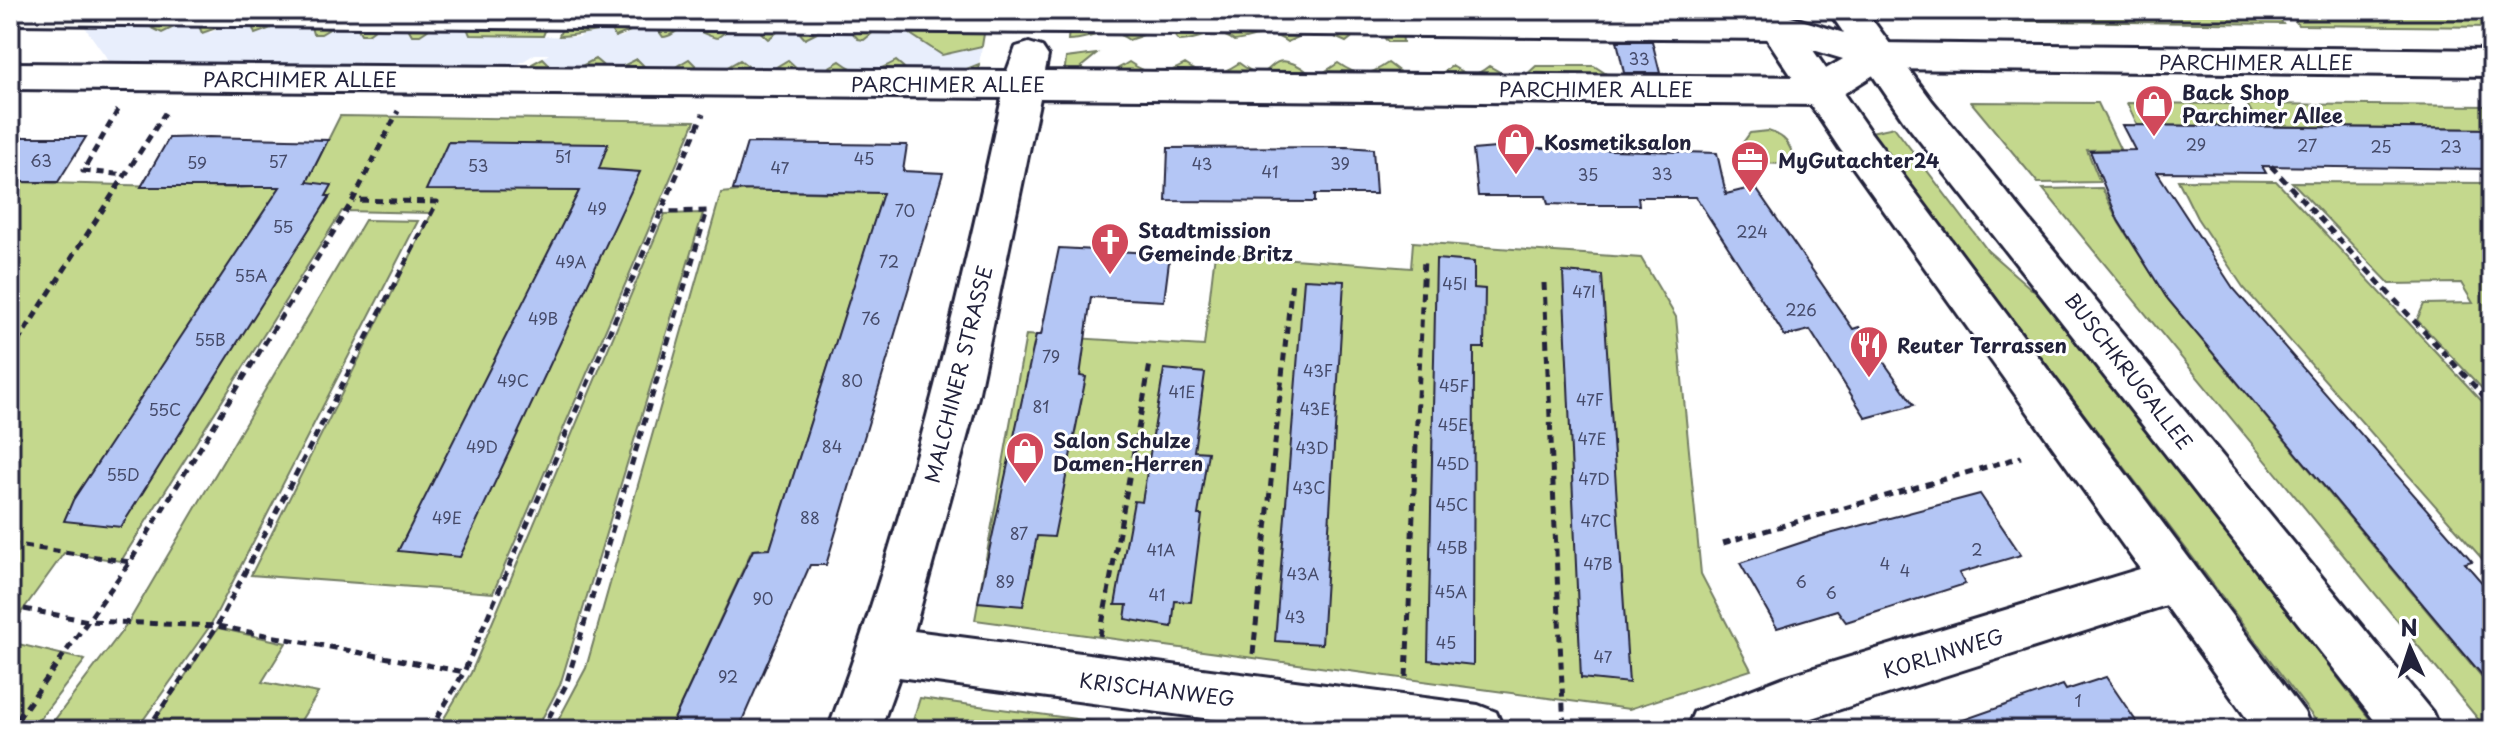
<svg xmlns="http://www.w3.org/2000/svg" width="2502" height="740" font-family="'Playpen Sans',sans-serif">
<rect width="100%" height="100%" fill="#fff"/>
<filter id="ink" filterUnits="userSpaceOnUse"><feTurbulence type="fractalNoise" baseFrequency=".0125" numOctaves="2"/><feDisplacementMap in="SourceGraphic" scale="16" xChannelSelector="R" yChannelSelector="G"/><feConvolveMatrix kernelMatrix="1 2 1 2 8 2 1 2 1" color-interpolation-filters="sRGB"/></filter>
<g filter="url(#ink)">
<!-- built -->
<path fill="#e8eefc" d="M81,22l65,3 15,8 15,-7h23l11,7 12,-7h30l3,8 19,-7h83l4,7h7l10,-7 31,1 3,7h8l11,-7h36l3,7 73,1 36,1 13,-7h19l5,7h6l11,-7h73l5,8 17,-8h30l5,8 15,-7h20l7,8 16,-8h30l7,8 17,-8 32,1 35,23 40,-9 -3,18 -20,8 -405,-3 -11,-11 6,-4h-14l-23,14 -400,-3z"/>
<!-- green -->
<g fill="#c4d88d" stroke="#737d64" stroke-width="2">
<path d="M1957,10h317l9,14 -317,-4z"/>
<path d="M2289,10h203v17l-194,-2z"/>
<path d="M148,23l400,1 -5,12 -73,-1 -3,-7h-36l-11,7h-8l-4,-7 -30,-1 -10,7h-7l-4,-7h-24l-12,7h-8l-2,-7h-37l-19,7 -3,-8h-30l-20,7 -3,-7h-23l-14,7 -16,-8z"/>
<path d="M564,23l421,5 -3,18 -40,9 -35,-23 -32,-1 -11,9 -6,-1 -7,-8h-30l-16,8 -7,-8h-19l-11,8 -10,-9h-30l-11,8c-12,-2 -21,-12 -37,-8 -7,2 -9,7 -17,7l-5,-7h-25l-18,7 -4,-7c-19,0 -33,6 -52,6z"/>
<path d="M1069,29l333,2 1,11h-15l-6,-7h-27l-9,7 -16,-7h-27l-16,7c-19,-14 -33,-3 -53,-1 -20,-15 -35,0 -55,0l-6,-7h-26l-18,6c-21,-15 -38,0 -61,0z"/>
<path d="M1097,54l-16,13c18,12 31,6 48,-5 20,14 35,14 56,2 20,14 33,13 54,-1 34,26 26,-7 49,-1 27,6 16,25 50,1 20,14 30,14 50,0l12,9 1,7 -337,-2 2,-19z"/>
<path d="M543,58l11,11h22l19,-10 12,10h10l20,-10 11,11h22l19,-11 11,11h22l18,-10 13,10h18l17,-10 11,10 23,1 18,-10c19,15 35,12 56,0l12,10 51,1 20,-8 -1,12 -449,-3 3,-9z"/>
<path d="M1452,66c16,10 22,12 37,0l18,10h18l11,-10h58l23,15 -178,-6z"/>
<path d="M1971,102l127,1 22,46 -33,1 13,32 -62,1z"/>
<path d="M2127,103l103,1 11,22 -104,-1z"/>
<path d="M2247,104l245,2v23l-233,-3z"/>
<path d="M340,116l355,5 -202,472 -242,-18 181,-362 -90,-2 -221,350 -57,-8 -54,75v-446l227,6 69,-4z"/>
<path d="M1894,127l94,124 65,57 325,422h-55l-452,-598z"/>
<path d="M1768,131c13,4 20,9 24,22l-8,11 -28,-1 -8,-5 -6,-14 8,-11z"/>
<path d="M2178,180l98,1 216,231v158l-249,-283 -46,-69z"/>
<path d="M2292,182l200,1v216l-75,-79 7,-16 49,-1 -12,-20 -71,1z"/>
<path d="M885,188l-115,361 -18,1 -83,180h-116l33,-62 135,-475 30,-3 82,3z"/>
<path d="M2102,188l17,35 50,78 323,388v41h-5l-444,-541z"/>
<path d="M703,213l-143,472 -24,45h-99l34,-57 194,-459z"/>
<path d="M365,220l53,1 -208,405 -74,104h-89l81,-107z"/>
<path d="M1413,242l228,16 35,59 25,257 50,96 -122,39 -654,-89 51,-285 178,11 11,-93 196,15z"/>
<path d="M218,628l68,15 -24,39 56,11 -23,37h-147z"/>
<path d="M10,642l75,18 -54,70h-21z"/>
<path d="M920,698l238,32h-248z"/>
</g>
<!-- building -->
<g fill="#b4c6f5" stroke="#22223b" stroke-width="2">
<path d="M1617,41h35l8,32h-36z"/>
<path d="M2122,125l370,4v40l-230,-3 4,7 -109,-1 76,116 239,273 -7,2 27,31v93l-326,-390 -48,-77 -28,-69 45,-1z"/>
<path d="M10,137h76l-28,45h-48z"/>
<path d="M209,137l119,3 -21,42 25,3 -6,11h4l-209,331 -57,-6 9,-21 207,-313h-139l28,-49z"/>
<path d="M448,142l160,2 -9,25 41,3 -180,385 -62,-6 181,-360 -153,-1z"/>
<path d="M747,143l160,2 -4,26 40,2 -117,392h-16l-72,165h-69l84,-180 17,-1 113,-356 -150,-3z"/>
<path d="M1346,147l27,2 3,45h-61v8l-149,-1 2,-53z"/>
<path d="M1508,147l209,6 9,41 29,-7 98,142 6,-2 55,78 -48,13 -56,-88 -25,6 -89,-139h-58l1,8h-55l-36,-1 -2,-8h-68l-5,-46z"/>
<path d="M1059,248l111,6 -6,47 -73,-4 -11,79 6,1 -32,160 -17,-1 -14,70 -45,-4 58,-267h5z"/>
<path d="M1436,259l38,3v26l11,1 -1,59h-10l-1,317 -45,-5z"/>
<path d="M1563,272l39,3 27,408 -48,-5z"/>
<path d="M1304,279l40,2 -22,363 -47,-3z"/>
<path d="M1164,369l41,4 -11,78 14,1 -10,63h4l-11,87 -16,-1 -3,26 -47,-8 2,-14h-12l19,-104 8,1z"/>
<path d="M1980,494l41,61 -62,18 6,11 -119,38 -9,-12 -60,18 -37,-65 78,-26z"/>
<path d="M2106,677l36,53h-192l-1,-5 114,-40 3,5z"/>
</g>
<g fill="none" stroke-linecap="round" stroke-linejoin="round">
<defs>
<g id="minor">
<path d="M10,10l1768,3 99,30 615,7v26l-609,-7 -51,32 -13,4 -779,-7 -62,299 -64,234 564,74 18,7 8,18h-211l-394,-53 -19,53h-52c77,-206 128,-417 174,-632l-992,-9v-26l997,8 9,-24 13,-4 13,4 6,9 -3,15 767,6 31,-18 -66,-20 -1767,-15z"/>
<path d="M2176,558l17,6 7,16 -7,16 -17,6 -401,128h-89l8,-18 90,-35z"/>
</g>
<g id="major">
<path d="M1748,10h37l83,119 436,583 8,18h-57l-415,-581z"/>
<path d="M1828,10h37l67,91 500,611 8,18h-58l-478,-609z"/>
</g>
</defs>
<!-- minor casing -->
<use href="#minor" stroke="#22223b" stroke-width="6"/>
<!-- major casing -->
<use href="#major" stroke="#22223b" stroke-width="6"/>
<!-- path -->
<g stroke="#22223b" stroke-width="5" stroke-dasharray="8 6" stroke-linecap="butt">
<path d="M1900,20l5,-10"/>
<path d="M118,110l-35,61 44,4"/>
<path d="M2271,166l221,239"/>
<path d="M1544,283l20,447"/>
<path d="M10,354l155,-241"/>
<path d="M1723,543l298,-86"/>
<path d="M10,544l120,18"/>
<path d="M24,609l65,12 128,5 247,46 239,-558"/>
<path d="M1100,636l50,-272"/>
<path d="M1253,654l39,-374"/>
<path d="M1406,677l18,-419"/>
<path d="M10,730l120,-168 223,-362 45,-89"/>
<path d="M147,730l70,-104 220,-424 -84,-2"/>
<path d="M430,730l34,-58"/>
<path d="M542,730l24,-45 141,-474 -45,1"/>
</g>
<!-- minor -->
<use href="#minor" fill="#fff" fill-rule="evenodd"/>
<!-- major -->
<use href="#major" fill="#fff" fill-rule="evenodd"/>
</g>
</g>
<!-- icons -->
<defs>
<symbol id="shop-pin" viewBox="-11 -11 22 30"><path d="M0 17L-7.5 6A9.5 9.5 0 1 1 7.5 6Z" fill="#d1495b" stroke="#fff"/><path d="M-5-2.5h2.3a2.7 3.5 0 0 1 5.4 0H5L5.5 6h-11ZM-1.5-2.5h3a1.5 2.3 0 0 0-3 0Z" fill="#fff"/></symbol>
<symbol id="office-pin" viewBox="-11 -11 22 30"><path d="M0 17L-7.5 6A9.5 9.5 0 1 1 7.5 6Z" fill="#d1495b" stroke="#fff"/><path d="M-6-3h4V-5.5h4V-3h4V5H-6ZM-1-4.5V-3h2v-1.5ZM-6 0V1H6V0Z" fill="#fff"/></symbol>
<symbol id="church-pin" viewBox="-11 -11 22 30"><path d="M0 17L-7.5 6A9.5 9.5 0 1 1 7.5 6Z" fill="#d1495b" stroke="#fff"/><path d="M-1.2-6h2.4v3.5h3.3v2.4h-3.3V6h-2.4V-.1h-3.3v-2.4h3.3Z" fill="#fff"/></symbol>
<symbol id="restaurant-pin" viewBox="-11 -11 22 30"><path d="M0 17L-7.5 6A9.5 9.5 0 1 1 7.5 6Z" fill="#d1495b" stroke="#fff"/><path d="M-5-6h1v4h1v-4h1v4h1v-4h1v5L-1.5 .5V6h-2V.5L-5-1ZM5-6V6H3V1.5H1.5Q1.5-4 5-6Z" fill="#fff"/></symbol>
</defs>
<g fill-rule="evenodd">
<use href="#shop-pin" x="2132" y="82" width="44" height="60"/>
<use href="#shop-pin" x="1494" y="120" width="44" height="60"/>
<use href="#office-pin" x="1728" y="138" width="44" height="60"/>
<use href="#church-pin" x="1088" y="220" width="44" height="60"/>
<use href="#restaurant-pin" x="1847" y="323" width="44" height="60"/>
<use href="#shop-pin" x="1003" y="429" width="44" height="60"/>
</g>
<g text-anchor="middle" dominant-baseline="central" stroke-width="6" stroke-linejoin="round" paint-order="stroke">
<!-- number labels -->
<g font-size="16" fill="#464b6a">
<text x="1639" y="58">33</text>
<text x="2196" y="144">29</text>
<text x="2307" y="145">27</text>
<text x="2381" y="146">25</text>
<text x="2451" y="146">23</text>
<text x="563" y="156">51</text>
<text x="864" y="158">45</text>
<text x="41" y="160">63</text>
<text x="278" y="161">57</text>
<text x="197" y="162">59</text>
<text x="1202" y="163">43</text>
<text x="1340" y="163">39</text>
<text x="478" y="165">53</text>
<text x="780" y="167">47</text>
<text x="1270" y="171">41</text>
<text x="1662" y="173">33</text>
<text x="1588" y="174">35</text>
<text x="597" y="208">49</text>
<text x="905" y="210">70</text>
<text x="283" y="226">55</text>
<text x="1752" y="231">224</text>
<text x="571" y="261">49A</text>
<text x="889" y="261">72</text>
<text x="251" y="275">55A</text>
<text x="1455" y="283">45I</text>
<text x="1584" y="291">47I</text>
<text x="1801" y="309">226</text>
<text x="543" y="318">49B</text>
<text x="871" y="318">76</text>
<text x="210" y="339">55B</text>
<text x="1051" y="356">79</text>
<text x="1318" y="370">43F</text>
<text x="513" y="380">49C</text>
<text x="852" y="380">80</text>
<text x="1454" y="385">45F</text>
<text x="1182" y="391">41E</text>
<text x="1590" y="399">47F</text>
<text x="1041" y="406">81</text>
<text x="1315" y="408">43E</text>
<text x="165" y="409">55C</text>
<text x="1453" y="424">45E</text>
<text x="1592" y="438">47E</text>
<text x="482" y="446">49D</text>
<text x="832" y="446">84</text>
<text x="1312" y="447">43D</text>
<text x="1453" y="463">45D</text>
<text x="123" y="474">55D</text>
<text x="1594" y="478">47D</text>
<text x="1309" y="487">43C</text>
<text x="1452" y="504">45C</text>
<text x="447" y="517">49E</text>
<text x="810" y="517">88</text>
<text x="1596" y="520">47C</text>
<text x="1019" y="533">87</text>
<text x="1452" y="547">45B</text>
<text x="1161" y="549">41A</text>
<text x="1977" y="549">2</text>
<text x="1598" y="563">47B</text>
<text x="1885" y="563">4</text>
<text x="1905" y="570">4</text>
<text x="1303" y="573">43A</text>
<text x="1005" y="581">89</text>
<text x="1801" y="581">6</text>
<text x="1451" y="591">45A</text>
<text x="1831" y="592">6</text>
<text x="1157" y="594">41</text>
<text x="763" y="598">90</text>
<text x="1295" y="616">43</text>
<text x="1446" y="642">45</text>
<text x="1603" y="656">47</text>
<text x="728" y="676">92</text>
<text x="2078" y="700">1</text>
</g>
<!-- street labels -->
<g font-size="20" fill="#22223b" stroke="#fff">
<text x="2256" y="62">PARCHIMER ALLEE</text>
<text x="300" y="79">PARCHIMER ALLEE</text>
<text x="948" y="84">PARCHIMER ALLEE</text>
<text x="1596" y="89">PARCHIMER ALLEE</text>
<text transform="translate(2129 371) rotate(52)">BUSCHKRUGALLEE</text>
<text transform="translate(958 374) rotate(-76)">MALCHINER STRASSE</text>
<text transform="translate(1943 653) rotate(-17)">KORLINWEG</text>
<text transform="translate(1157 689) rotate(7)">KRISCHANWEG</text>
</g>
<!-- poi labels -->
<g font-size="20" font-weight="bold" fill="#22223b" stroke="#fff" text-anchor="start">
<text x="2182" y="92">Back Shop<tspan x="2182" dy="23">Parchimer Allee</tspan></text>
<text x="1544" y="142">Kosmetiksalon</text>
<text x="1778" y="160">MyGutachter24</text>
<text x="1138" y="230">Stadtmission<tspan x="1138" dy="23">Gemeinde Britz</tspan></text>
<text x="1897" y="345">Reuter Terrassen</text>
<text x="1053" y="440">Salon Schulze<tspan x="1053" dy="23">Damen-Herren</tspan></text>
</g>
</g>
<!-- margin -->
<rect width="2502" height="740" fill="none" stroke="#fff" stroke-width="40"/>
<rect x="20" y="20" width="2462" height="700" fill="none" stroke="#22223b" stroke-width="3" filter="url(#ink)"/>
<!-- north arrow -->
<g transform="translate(2410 648) rotate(357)" stroke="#ffffff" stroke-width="6" paint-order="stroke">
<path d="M0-6L14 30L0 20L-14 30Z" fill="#22223b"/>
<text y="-12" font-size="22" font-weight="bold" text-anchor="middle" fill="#22223b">N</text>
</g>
</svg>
